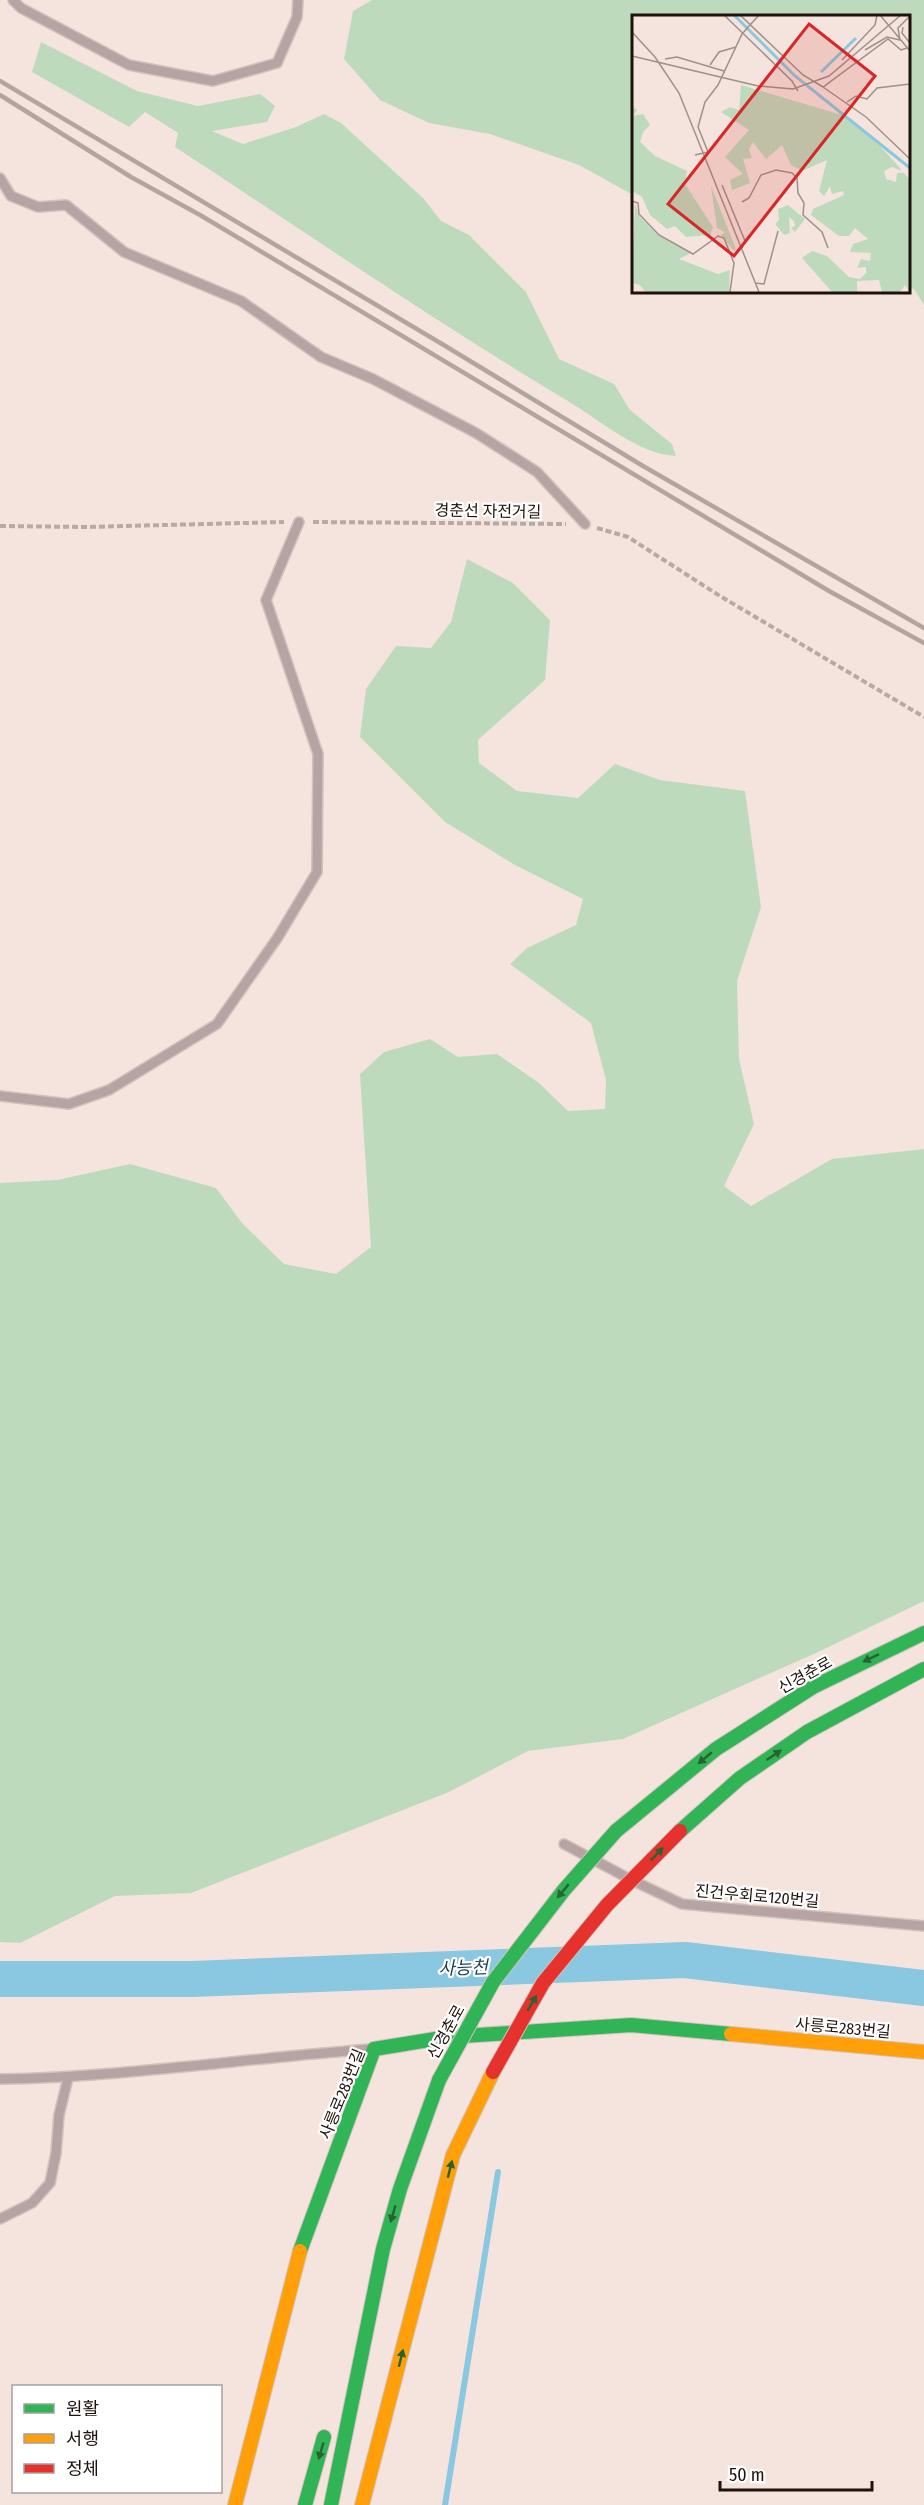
<svg xmlns="http://www.w3.org/2000/svg" width="924" height="2505" font-family="'Fira Sans Condensed','Noto Sans KR',sans-serif">
<rect width="100%" height="100%" fill="#f4e4dd"/>
<!-- green -->
<g fill="#bddbbc">
<path d="M372,0h552v305l-10,-16 -6,-2v-271h-275v179l-54,-30 -89,-31 -61,-11 -49,-23 -36,-41 9,-48z"/>
<path d="M41,42l96,49 61,15 62,-12 15,12 -8,16 -55,9 31,13 53,-17 28,-13 17,9 82,75 18,23 28,14 57,57 33,67 55,25 16,26 42,34 4,12c-38,-2 -75,-35 -108,-55 -134,-80 -263,-169 -393,-254l3,-14 -33,-21 -16,15 -97,-55z"/>
<path d="M467,559l46,24 37,37 -5,60 -67,60 1,23 38,28 61,7 37,-34 45,16 85,11 16,116 -24,74 2,78 15,65 -30,62 27,20 81,-47 92,-10v452l-106,51 -195,87 -95,12 -79,41 -258,101 -76,3 -95,47 -20,-1v-759l57,-3 73,-16 86,24 26,35 42,41 52,10 35,-27 -11,-173 24,-22 46,-13 28,18 39,-3 42,29 29,28 37,-2 1,-29 -15,-57 -81,-59 17,-16 49,-23 7,-26 -68,-34 -70,-43 -85,-85 6,-48 30,-43 35,2 20,-26z"/>
</g>
<g fill="none" stroke-linecap="round" stroke-linejoin="round">
<!-- stream -->
<path stroke="#8ac7e1" stroke-width="6" d="M445,2505l53,-333"/>
<!-- river -->
<path stroke="#8ac7e1" stroke-width="36" d="M0,1979h192l493,-19 239,28"/>
<defs>
<g id="lane">
<path d="M13,0l8,8 108,57 84,16 64,-18 20,-46 1,-17"/>
<path d="M0,178l11,18 27,11 28,-2 58,47 117,49 80,56 52,22 103,54 61,39 48,52"/>
<path d="M0,1096l69,8 40,-14 108,-66 61,-87 39,-65 1,-118 -52,-154 33,-78"/>
<path d="M564,1844l62,33"/>
<path d="M638,1883l44,21 242,22"/>
<path d="M0,2079c124,-2 248,-21 372,-30"/>
<path d="M0,2219l32,-16 18,-20 6,-30 3,-38 9,-37"/>
</g>
<g id="fast">
<path d="M616,1831l100,-82 97,-62 111,-54"/>
<path d="M680,1831l60,-53 67,-46 117,-63"/>
<path d="M300,2251l74,-202 73,-12 184,-12 100,9"/>
<path d="M305,2505l19,-68"/>
<path d="M331,2505l52,-256 17,-60 39,-109"/>
</g>
<g id="slow">
<path d="M731,2034l193,18"/>
<path d="M235,2505l65,-254"/>
<path d="M362,2505l91,-350 40,-83"/>
</g>
</defs>
<!-- lane casing -->
<use href="#lane" stroke="#d0c3bd" stroke-width="12"/>
<!-- fast casing -->
<use href="#fast" stroke="#d0c3bd" stroke-width="16"/>
<!-- slow casing -->
<use href="#slow" stroke="#d0c3bd" stroke-width="16"/>
<!-- path -->
<g stroke="#b8a8a6" stroke-width="4" stroke-dasharray="6 3" stroke-linecap="butt">
<path d="M313,522l253,2"/>
<path d="M0,526l85,1 199,-5"/>
<path d="M597,528l31,9 92,59 204,121"/>
</g>
<!-- lane -->
<use href="#lane" stroke="#b8a3a4" stroke-width="9"/>
<!-- fast -->
<use href="#fast" stroke="#30b455" stroke-width="14"/>
<!-- slow -->
<use href="#slow" stroke="#ff9f0a" stroke-width="14"/>
<!-- rail -->
<g stroke="#b3a4a2" stroke-width="4.5">
<path d="M0,81l447,266 196,119 281,162"/>
<path d="M0,95l131,82 69,38 629,376 95,52"/>
</g>
<defs>
<path id="fast-bridge" d="M439,2080l54,-98 71,-92 52,-59"/>
<path id="jam-bridge" d="M493,2072l50,-89 64,-78 73,-74"/>
</defs>
<!-- fast-bridge casing -->
<use href="#fast-bridge" stroke="#d0c3bd" stroke-width="16" stroke-linecap="butt"/>
<!-- jam-bridge casing -->
<use href="#jam-bridge" stroke="#d0c3bd" stroke-width="16" stroke-linecap="butt"/>
<!-- fast-bridge -->
<use href="#fast-bridge" stroke="#30b455" stroke-width="14"/>
<!-- jam-bridge -->
<use href="#jam-bridge" stroke="#e5322d" stroke-width="14"/>
</g>
<!-- one-way arrows -->
<defs><path id="oneway-solid" d="M-6-.8H1V-3.2L6.5 0L1 3.2V.8H-6Z" transform="scale(1.5)"/></defs>
<g fill="#286331">
<use href="#oneway-solid" transform="translate(871 1658) rotate(154)"/>
<use href="#oneway-solid" transform="translate(774 1755) rotate(-34)"/>
<use href="#oneway-solid" transform="translate(705 1758) rotate(140)"/>
<use href="#oneway-solid" transform="translate(657 1854) rotate(-45)"/>
<use href="#oneway-solid" transform="translate(563 1891) rotate(130)"/>
<use href="#oneway-solid" transform="translate(532 2003) rotate(-60)"/>
<use href="#oneway-solid" transform="translate(450 2169) rotate(-76)"/>
<use href="#oneway-solid" transform="translate(393 2214) rotate(106)"/>
<use href="#oneway-solid" transform="translate(401 2358) rotate(-76)"/>
<use href="#oneway-solid" transform="translate(321 2451) rotate(106)"/>
</g>
<g text-anchor="middle" dominant-baseline="central" stroke-width="4.5" stroke-linejoin="round" paint-order="stroke">
<!-- street labels -->
<g font-size="16" fill="#1f120d" stroke="#fff">
<text transform="translate(488 511) rotate(1)">경춘선 자전거길</text>
<text transform="translate(805 1675) rotate(-29)">신경춘로</text>
<text transform="translate(757 1896) rotate(5)">진건우회로120번길</text>
<text transform="translate(843 2028) rotate(5)">사릉로283번길</text>
<text transform="translate(446 2032) rotate(-61)">신경춘로</text>
<text transform="translate(342 2094) rotate(-68)">사릉로283번길</text>
</g>
<!-- water labels -->
<g font-size="18" font-style="italic" fill="#1d4557" stroke="#fff">
<text transform="translate(463 1968) rotate(-2)">사능천</text>
</g>
</g>
<!-- overview -->
<g transform="translate(632 15)">
<rect width="278" height="278" fill="#f4e4dd"/>
<path d="M109,70l101,30 33,25 24,27 3,4 -10,-4 -8,4 2,8 10,3 1,-9h7l5,6v112l-4,-6 -5,7h-18l-3,-12 -22,1v11h-25l-30,-34 10,-7 15,5 22,21 11,2 6,-6v-6l-9,1 4,-9 9,2 1,-8 -21,-1 3,-8 15,-5 -13,-11 -6,8h-10l-28,-21 2,-6 31,-14 -1,-4 -11,3 -2,-8 -6,10 -5,-5 8,-31 -25,11 -11,-6 -9,-20 -16,14 -13,-17 -4,7 3,9 -9,1 7,24 -18,7 -2,-10 13,-6 -18,-17 24,-27 -28,-18 9,-5 9,3zM0,91l5,4 -4,6 10,-2 7,11 -7,7 -3,10 15,14 32,15 -2,13 28,43 -3,8 -24,2 -11,-11 -8,3 -17,-14 -8,-18 -10,-6zM79,171l25,63 -2,2 -13,-16 4,-3 -8,-4zM3,188l4,13 19,19 33,18 -12,6 39,15 12,-4 -1,22h-84l-5,-7 -8,-2zM156,190l17,14 -10,13 -4,-4 4,-2 -1,-5 -5,-4 1,16 -6,2 -9,-11 4,-4 -1,-11z" fill="#bddbbc"/>
<path fill="none" stroke="#8ac7e1" stroke-width="3" d="M102,0l61,61 115,92M189,57l35,-34"/>
<path fill="none" stroke="#9f908a" stroke-width="1.5" d="M92,0l68,66 6,10M108,0l63,60 20,12 65,-48 13,11 6,-2M248,0l30,36M271,12l-1,6 8,10M0,17l23,25 24,36 80,199M233,35l22,-13 13,3 -2,-12 12,-12M0,41l126,30 35,3 36,-13 72,-61M33,44l12,-2 47,14M210,45l33,-35 2,-10M78,50l9,-13 17,-5M191,72l43,30 44,42M215,87l9,-6 11,3 10,-11 33,-4M63,140l13,-3 -10,-25 7,-25 13,-17 24,-51 17,-19M90,170l23,56 -3,7M0,186l6,2 1,11 20,21 34,19 25,-18 6,2 10,25 -4,29M110,187l7,-4 12,-23 15,-5 16,3 5,5 1,15 6,10 -1,12 19,17 6,16M123,268l9,1 14,-53"/>
<path fill="#d62828" fill-opacity="0.15" stroke="#d62828" stroke-width="3" d="M177,9l66,52 -141,180 -66,-52z"/>
<rect width="278" height="278" fill="none" stroke="#1f120d" stroke-width="3"/>
</g>
<!-- legend -->
<rect x="12" y="2385" width="210" height="108" fill="#ffffff" stroke="#a5a09e" stroke-width="1.5"/>
<rect x="24" y="2404" width="30" height="9" fill="#30b455" stroke="#a5a09e" stroke-width="1.5"/>
<text x="66" y="2415" font-size="18" fill="#1f120d">원활</text>
<rect x="24" y="2434" width="30" height="9" fill="#ff9f0a" stroke="#a5a09e" stroke-width="1.5"/>
<text x="66" y="2445" font-size="18" fill="#1f120d">서행</text>
<rect x="24" y="2464" width="30" height="9" fill="#e5322d" stroke="#a5a09e" stroke-width="1.5"/>
<text x="66" y="2475" font-size="18" fill="#1f120d">정체</text>
<!-- scale -->
<path d="M720 2481v9h152v-9" fill="none" stroke="#1f120d" stroke-width="3"/>
<text x="729" y="2481" font-size="18" fill="#1f120d" stroke="#ffffff" stroke-width="4.5" paint-order="stroke">50 m</text>
</svg>
